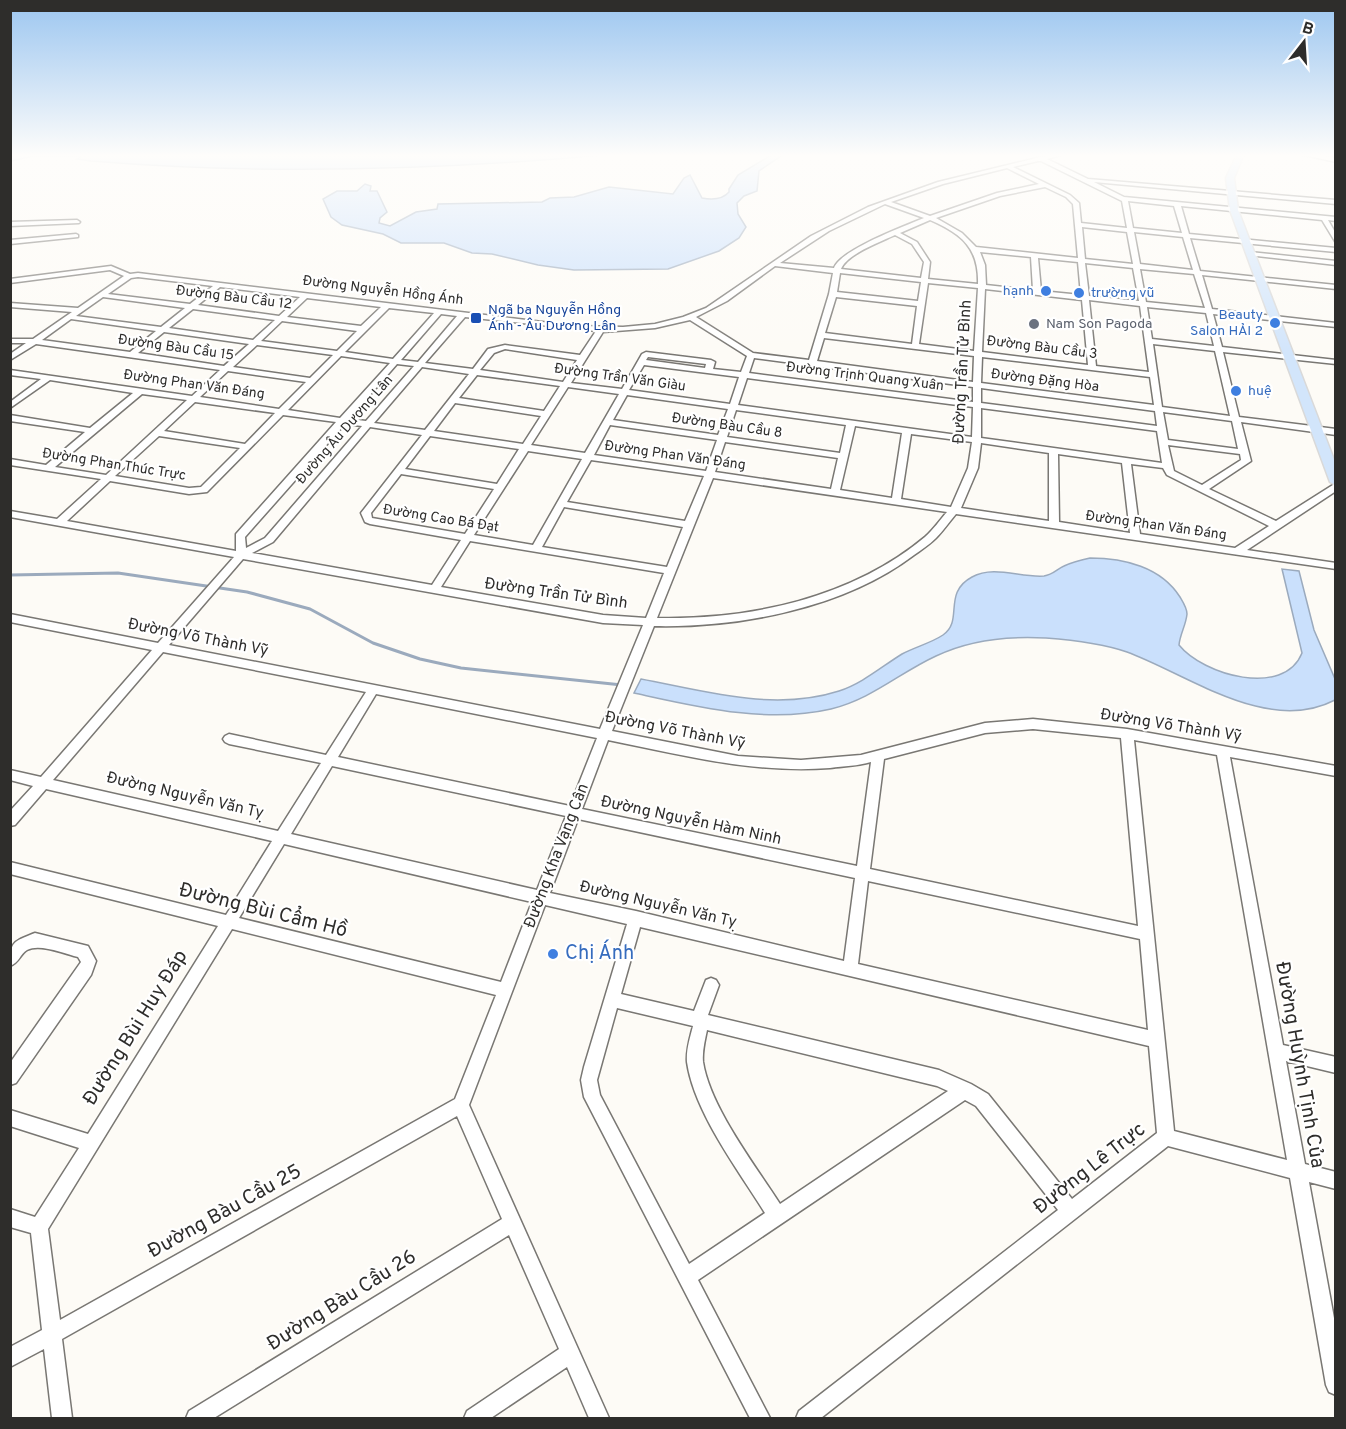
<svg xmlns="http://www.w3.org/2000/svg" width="1346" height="1429" font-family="Overpass,sans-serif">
<rect width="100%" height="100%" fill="#fdfbf6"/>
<!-- water -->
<g fill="#cae0fc" stroke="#9baabd" stroke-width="1.5">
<path d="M11,154h604c-171,16 -353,21 -524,7l-14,-2 4,-3h-48l-22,5z"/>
<path d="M773,154h11l-25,17 -2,20 -13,5 -7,7 1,11 8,13 -7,11 -20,13 -51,18 -94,1 -36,-5 -46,-11 -20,-1 -28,-10h-43l-18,-9 -41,-9 -11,-8 -8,-18 14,-8h20l8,-7 6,2 -1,5h7l10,21 -7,6 -1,5 11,3 26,-14 21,-3 1,-5 104,-2 8,-4 24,-1 35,-10 64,7 11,-16 6,-3 12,23c10,2 20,2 27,-6v-3l9,-14z"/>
<path d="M1090,558c34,0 71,9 90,39 3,5 7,11 7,17 -1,11 -7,20 -8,31 24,30 105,53 123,8l-20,-84 17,2 15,59 21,49v21c-67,35 -146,-25 -208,-48 -26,-9 -54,-12 -81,-14 -36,-2 -77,2 -110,18 -37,17 -64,43 -105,53 -65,15 -133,-2 -197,-16l7,-14c64,12 133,33 198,12 24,-8 42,-24 63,-37 13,-7 29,-11 41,-19 21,-14 -1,-42 29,-58 22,-12 49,1 72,-1 9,-1 13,-7 20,-10 8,-4 17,-6 26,-8z"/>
</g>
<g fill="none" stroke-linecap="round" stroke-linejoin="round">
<!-- stream -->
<path stroke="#9baabd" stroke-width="3" d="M10,575l108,-2 129,19 63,17 63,34 47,16 41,9 161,17"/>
<defs>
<g id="minor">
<path d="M1053,154h12l-18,5 41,20 248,21v4l-242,-22 30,15 212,20v4l-8,-1 8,14v9l-14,-23 -141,-14 8,28 147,14v4l-146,-14 10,33 136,14v4l-134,-14 10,34 124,14v4l-123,-13 9,33 114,13v4l-113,-12 16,65 97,12v6l-95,-13 10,39 -42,28 67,32 60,-38v8l-89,59 89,13v6l-380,-55c-7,8 -13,17 -20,24 -7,7 -15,12 -22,17 -70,53 -174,73 -260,71l-42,105 126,25 63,4 60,-5 124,-32 48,-4 94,10 209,37v10l-106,-19 53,288 53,12v16l-50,-12 19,103 31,8v17l-27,-7 27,147v66l-7,-3 -3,-7 -36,-207 -122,-32 -347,272h-25l3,-7 259,-201 -82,-104 -11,-6 -267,180 72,138h-20l-166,-321 -3,-17 3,-13 43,-143 -82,-19 -76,200 140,313h-20l-22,-51 -76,51h-27l3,-7 92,-62 -50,-114 -295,183h-28l3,-7 313,-192 -45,-103 -395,223 10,79h-20l-8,-69 -34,18v-20l32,-17 -11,-97 -21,-6v-18l25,8 44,-69 -69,-22v-16l78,24 130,-208 -208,-52v-12l216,53 46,-74 -226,-52 -31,36 -5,1v-15l23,-25 -23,-6v-10l31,7 111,-127 -142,-28v-8l148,29 76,-86 -224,-40v-6l47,8 44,-40 -91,-14v-6l36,6 39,-33 -75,-11v-6l80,13 43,-35 -83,-13 -40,28v-6l31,-23 -31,-4v-5l182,26 28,-26 -184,-26 -26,16v-6l16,-11h-16v-4h23l39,-27 -62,-5v-4l68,5 46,-32 -14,-6 -100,13v-4l101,-13 19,8 8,-1 437,53 48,1 32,-3 28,-7 23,-9 105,-72 57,-29 70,-25zM1038,161h3l81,40 5,27 -46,-5 -2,-20 -9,-8 -57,-28zM1007,168l32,16 -42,9 -67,23 -39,-14 52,-18zM1045,187l21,10 7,7 5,54 -102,-11 -14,-14 -26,-15 64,-22zM1128,201l46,5 8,27 -49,-5zM885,204l39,14c-19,8 -84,32 -90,50l-54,-5 49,-32zM930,220c32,14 49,28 48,64l-50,-5 2,-17 -13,-20 -17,-9zM1082,227l45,5 6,32 -48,-5zM1134,232l49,5 10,33 -53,-6zM895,235l17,9 12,18 -3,16 -80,-9c6,-15 39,-27 54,-34zM980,252l51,5 2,33 -47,-5 -1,-20zM1038,258l40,4 3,33 -40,-4zM1085,263l48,5 6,33 -50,-5zM775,266l58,7 -4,21 -20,66 -56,-7 -57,-36 31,-16zM1140,269l54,5 11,34 -59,-6zM840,273l81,9 -3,19 -81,-9zM138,277l75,9 -23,18 -82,-10 23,-16zM928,283l50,5 -4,63 -55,-7zM220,287l80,10 -21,19 -81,-11zM985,289l97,11 6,65 -106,-13zM103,297l82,11 -24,19 -85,-11zM836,297l81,9 -5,38 -87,-11zM307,298l74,9 -20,19 -74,-9zM1089,300l51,6 9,66 -53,-6zM1147,307l59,6 8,33 -62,-7zM389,308l45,5 -41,46 -48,-7zM193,309l82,11 -22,20 -84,-12zM441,314l16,2 -39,46 -17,-2zM465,317l131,14 -16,24 -75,-10 -17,4 -15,20 -48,-6zM71,319l85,12 -26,21 -88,-12zM690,320l57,36 -6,16 -28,-3 2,-7 -4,-2 -65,-8 -4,2 -20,35 -51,-6 32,-51 52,-4zM282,321l75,10 -20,20 -76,-10zM164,332l85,12 -25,22 -86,-13zM824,338l150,18 -1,26 -156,-21zM1153,344l62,7 15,65 -68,-9zM257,345l76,10 -23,23 -77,-11zM505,349l72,11 -14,22 -83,-12 14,-17zM341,356l49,7 -50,55 -52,-8zM648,357l58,7 -1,4 -59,-8zM982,357l168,20 4,28 -173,-22zM754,358l219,29v15l-224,-29zM397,364l17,2 -48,55 -17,-2zM644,365l95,12 -9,27 -101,-14zM422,367l47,7 -44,56 -51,-7zM228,371l78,11 -27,27 -79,-12zM477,375l83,11 -16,25 -85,-13zM747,378l226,29 -1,30 -234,-32zM568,387l51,7 -34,59 -54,-8zM981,388l174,23 2,15 -176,-23zM142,394l45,6 -81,75 -51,-8zM627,395l101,14 -10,26 -105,-15zM195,402l80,11 -30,31 -81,-13zM455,403l86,13 -18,28 -89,-13zM981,408l176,23 5,32 -181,-25zM736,410l110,15 -6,28 -113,-16zM1163,412l69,9 6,28 -70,-9zM283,415l53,7 -100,112v17l-169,-30 43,-40 79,13 18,-2zM345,424l17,2 -97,112 -19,10 -1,-11zM610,425l107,15 -11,31 -112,-16zM855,426l47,7 -10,65 -52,-8zM370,427l52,8 -61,78 4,9 5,2 91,16 -29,45 -180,-32 21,-11zM911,434l61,8 -4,26 -17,39 -50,-8zM159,436l81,12 -39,39 -12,1 -74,-12zM430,436l89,13 -22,35 -92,-15zM725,442l113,16 -7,31 -116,-17zM981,443l68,10v68l-88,-13 17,-40zM1168,445l72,9 1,6 -39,25 -28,-14zM528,451l54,8 -49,86 -59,-10zM1058,454l64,9 8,70 -71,-11zM591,460l113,16 -19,45 -118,-19zM1131,464l32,4 4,7 102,51 -34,22 -95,-14zM401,474l93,15 -29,45 -93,-16 -1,-5zM713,478l234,34c-7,8 -14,18 -22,25 -73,61 -175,83 -268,81zM564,507l119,20 -16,40 -125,-20zM470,541l194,32 -18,45 -43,-3 -162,-28zM243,559l360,64 40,2 -43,104 -431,-84zM163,652l203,40 -40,63 -97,-21 -4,2 -2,3 2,3 4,2 92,19 -43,68 -225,-51zM376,694l221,44 -27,68 -232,-49zM1033,729l88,9 17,188 -268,-57 14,-110 101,-26zM608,740c74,15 147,34 222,28 14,-2 28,-2 41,-6l-14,104 -275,-57zM1134,740l83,15 70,405 -113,-29zM332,766l234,50 -29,74 -246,-56zM578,819l277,59 -11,83 -208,-50 -86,-18zM284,844l248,58 -31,80 -262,-64zM868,881l272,58 8,91 -290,-66zM640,927l509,119 8,87 -85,66 -84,-105 -17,-10 -32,-14 -231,-55 11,-30 -3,-5 -5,-2 -5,2 -12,31 -73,-17zM232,929l264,66 -41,104 -395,221 -12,-91zM617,1008l76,18c-3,12 -7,24 -6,36 7,50 52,109 78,151l-76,51 -89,-169 -3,-15zM707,1030l230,56 11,5 -168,113c-25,-39 -70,-97 -77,-142 -1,-11 2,-22 4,-32z"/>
<path d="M1300,154h14l22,4v4z"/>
<path d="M77,220l3,2 -1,1 -69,3v-4z"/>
<path d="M76,234l2,1v2l-68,7v-4z"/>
<path d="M1250,252l86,9v4l-88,-10 -1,-1z"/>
<path d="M35,933l53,13 8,15 -5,14 -75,108 -6,2v-22l71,-101 -3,-5c-13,-3 -38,-14 -51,-7 -7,4 -8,13 -17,16 0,-25 3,-24 25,-33z"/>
</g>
<path id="major" d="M1237,154h7l-10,24 4,32 98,255v20l-6,-3 -100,-272 -4,-32z"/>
</defs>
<!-- minor casing -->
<use href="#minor" stroke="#797773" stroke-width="3"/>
<!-- major casing -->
<use href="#major" stroke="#d9d9d9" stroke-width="3"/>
<!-- minor -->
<use href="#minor" fill="#fff" fill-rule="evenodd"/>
<!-- major -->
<use href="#major" fill="#d2e5fb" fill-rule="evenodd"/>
</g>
<!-- sky -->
<linearGradient id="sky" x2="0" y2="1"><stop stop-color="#9cc6f0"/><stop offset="0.44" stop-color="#fefdfb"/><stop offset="1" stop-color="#fefdfb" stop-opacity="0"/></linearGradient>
<rect width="1346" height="354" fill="url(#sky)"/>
<!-- markers -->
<g fill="#3f7fe0" stroke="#fff" stroke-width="2">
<circle cx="1046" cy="291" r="6"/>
<circle cx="1079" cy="293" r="6"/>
<circle cx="1275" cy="323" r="6"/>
<circle cx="1236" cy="391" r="6"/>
<circle cx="553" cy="954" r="6"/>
</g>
<rect fill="#1a4fb4" stroke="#fff" stroke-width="2" x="470" y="312" width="12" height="12" rx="3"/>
<circle fill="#6b7280" stroke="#fff" stroke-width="2" cx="1034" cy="324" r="6"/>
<g text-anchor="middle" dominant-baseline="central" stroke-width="4.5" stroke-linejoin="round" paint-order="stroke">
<!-- far-street labels -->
<g font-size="14" fill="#2e2d2b" stroke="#fff">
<text transform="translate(383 291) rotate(7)">Đường Nguyễn Hồng Ánh</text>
<text transform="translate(234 298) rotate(7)">Đường Bàu Cầu 12</text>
<text transform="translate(176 348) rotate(8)">Đường Bàu Cầu 15</text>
<text transform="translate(1042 348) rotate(7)">Đường Bàu Cầu 3</text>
<text transform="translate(865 377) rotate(7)">Đường Trịnh Quang Xuân</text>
<text transform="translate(620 378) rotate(8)">Đường Trần Văn Giàu</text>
<text transform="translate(1045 381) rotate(7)">Đường Đặng Hòa</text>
<text transform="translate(194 385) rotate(8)">Đường Phan Văn Đáng</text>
<text transform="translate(727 426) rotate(8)">Đường Bàu Cầu 8</text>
<text transform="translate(345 430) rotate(-49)">Đường Âu Dương Lân</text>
<text transform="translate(675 456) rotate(8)">Đường Phan Văn Đáng</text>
<text transform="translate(114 465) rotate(9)">Đường Phan Thúc Trực</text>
<text transform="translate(441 519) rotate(9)">Đường Cao Bá Đạt</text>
<text transform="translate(1156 526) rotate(8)">Đường Phan Văn Đáng</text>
</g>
<!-- far-shop labels -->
<g font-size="14" fill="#366cbe" stroke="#fff" text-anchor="end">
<text x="1034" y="291">hạnh</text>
<text x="1091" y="293" text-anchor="start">trường vũ</text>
<text x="1263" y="315">Beauty<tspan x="1263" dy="16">Salon HẢI 2</tspan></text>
<text x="1248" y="391" text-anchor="start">huệ</text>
</g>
<!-- far-transit labels -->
<g font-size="14" fill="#164399" stroke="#fff" text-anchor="start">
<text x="488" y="310">Ngã ba Nguyễn Hồng<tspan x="488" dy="16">Ánh - Âu Dương Lân</tspan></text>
</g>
<!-- far-worship labels -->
<g font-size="14" fill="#5b616d" stroke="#fff" text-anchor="start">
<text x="1046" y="324">Nam Son Pagoda</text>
</g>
<!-- street labels -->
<g font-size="16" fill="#2e2d2b" stroke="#fff">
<text transform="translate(963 372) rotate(-87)">Đường Trần Tử Bình</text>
<text transform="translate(556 594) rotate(8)">Đường Trần Tử Bình</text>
<text transform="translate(198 638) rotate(11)">Đường Võ Thành Vỹ</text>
<text transform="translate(1171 726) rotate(9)">Đường Võ Thành Vỹ</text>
<text transform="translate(675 731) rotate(11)">Đường Võ Thành Vỹ</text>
<text transform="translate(185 796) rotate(13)">Đường Nguyễn Văn Tỵ</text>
<text transform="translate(691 821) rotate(12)">Đường Nguyễn Hàm Ninh</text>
<text transform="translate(557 856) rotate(-69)">Đường Kha Vạng Cân</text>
<text transform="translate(658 905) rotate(13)">Đường Nguyễn Văn Tỵ</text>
</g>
<!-- near-street labels -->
<g font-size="20" fill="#2e2d2b" stroke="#fff">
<text transform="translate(263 911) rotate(14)">Đường Bùi Cẩm Hồ</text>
<text transform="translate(136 1028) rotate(-58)">Đường Bùi Huy Đáp</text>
<text transform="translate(1299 1065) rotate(80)">Đường Huỳnh Tịnh Của</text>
<text transform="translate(1090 1169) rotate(-38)">Đường Lê Trực</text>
<text transform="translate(225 1212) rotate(-29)">Đường Bàu Cầu 25</text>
<text transform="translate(342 1301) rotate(-32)">Đường Bàu Cầu 26</text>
</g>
<!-- near-shop labels -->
<g font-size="20" fill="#366cbe" stroke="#fff" text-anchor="start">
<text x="565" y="954">Chị Ánh</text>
</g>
</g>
<!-- border -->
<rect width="1346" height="1429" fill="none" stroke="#2e2d2b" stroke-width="24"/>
<!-- north arrow -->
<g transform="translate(1304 42) rotate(17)" stroke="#ffffff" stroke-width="4.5" paint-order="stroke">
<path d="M0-4.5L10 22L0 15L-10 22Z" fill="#2e2d2b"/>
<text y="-9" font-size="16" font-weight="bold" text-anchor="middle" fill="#2e2d2b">B</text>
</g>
</svg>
